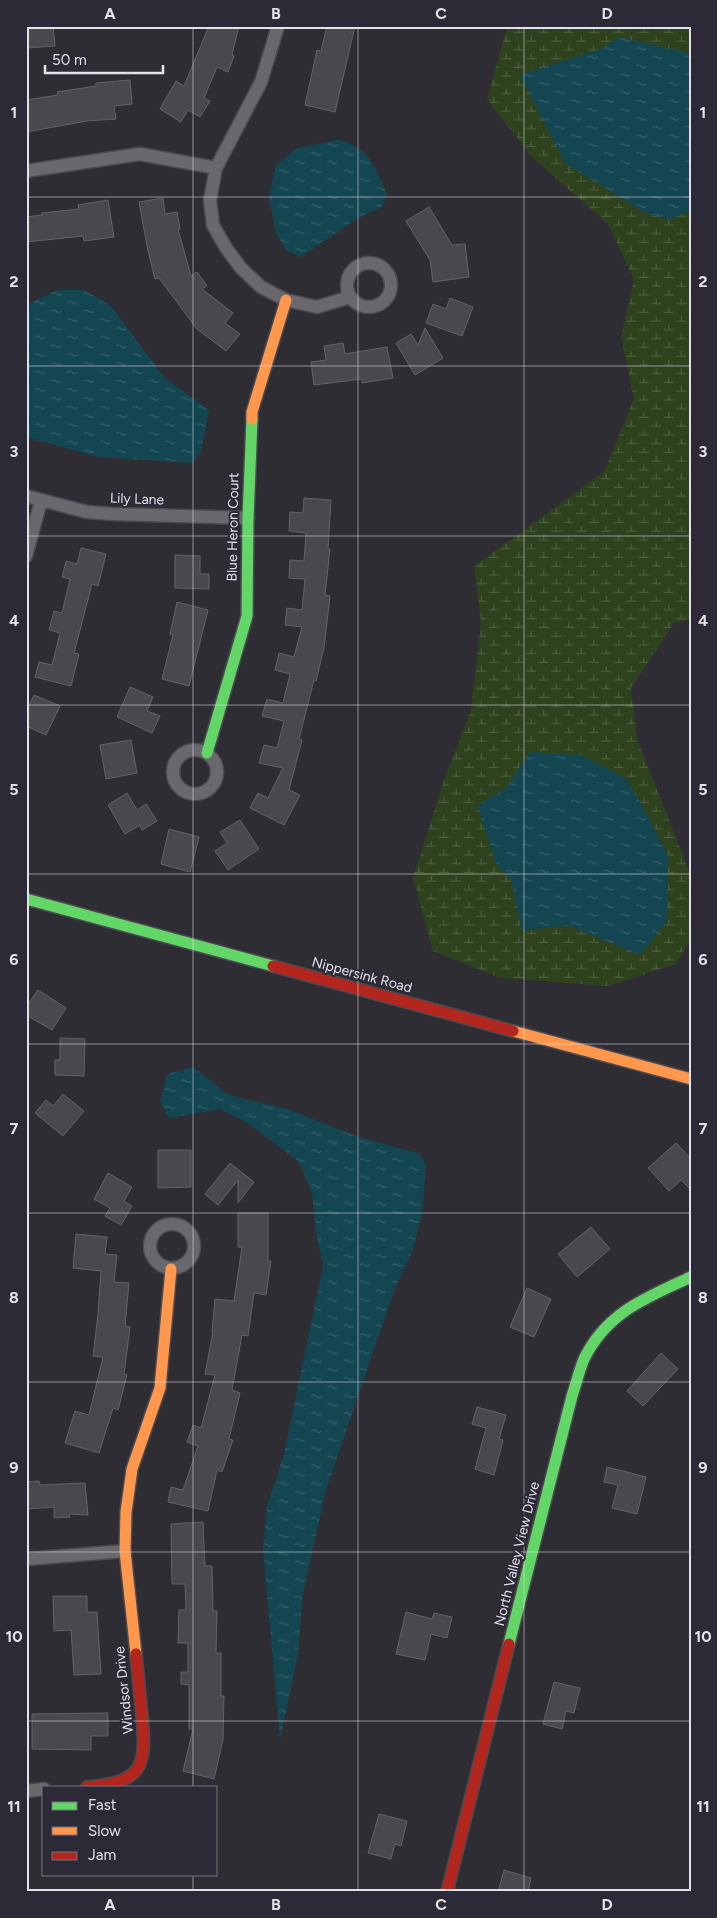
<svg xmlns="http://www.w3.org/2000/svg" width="717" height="1918" font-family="Figtree,sans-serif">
<defs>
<pattern id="wetland-marsh" width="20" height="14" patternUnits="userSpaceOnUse" patternTransform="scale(1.25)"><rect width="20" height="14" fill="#2e431d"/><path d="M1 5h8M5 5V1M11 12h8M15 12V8" fill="none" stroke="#4c5e3e"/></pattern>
<pattern id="water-ripples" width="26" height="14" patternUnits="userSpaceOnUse" patternTransform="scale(1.25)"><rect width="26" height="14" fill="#144652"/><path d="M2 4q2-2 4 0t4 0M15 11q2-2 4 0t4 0" fill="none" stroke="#36606b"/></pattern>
</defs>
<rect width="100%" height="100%" fill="#2e2d34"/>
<!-- wetland -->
<path fill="url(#wetland-marsh)" d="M511,26h180v593l-17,4 -43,65 6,51 54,137v62l-15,26 -68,22 -107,-8 -68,-27 -20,-73 32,-101 26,-66 10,-89 -7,-56 130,-94 30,-73 -13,-62 13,-57 -26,-56 -77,-68 -44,-57 19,-69z"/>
<!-- water -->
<g fill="url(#water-ripples)">
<path d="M619,37l65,15 7,3v155l-22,10 -24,-7 -80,-50 -45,-88 80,-26z"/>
<path d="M338,140c32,8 36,26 49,54l-5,13 -24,11 -57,39 -14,-6 -11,-17 -7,-37 7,-32 21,-17z"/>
<path d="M57,290h27l27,16 53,71 45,33 -8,41 -8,12 -95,-6 -72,-20v-132z"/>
<path d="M530,752l51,3 44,23 14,22 29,55 -1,66 -27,34 -73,-30 -45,6 -11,-51 -15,-16 -19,-59 28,-16z"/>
<path d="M193,1067l36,28 58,14 72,28 61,17 6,11 -4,49 -9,36 -18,38 -69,202 -23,104 -5,60 -18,86 -17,-191 4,-42 17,-53 39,-188 -7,-35 -4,-38 -14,-32 -49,-37 -29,-15 -51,9 -9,-16 7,-28z"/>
</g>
<!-- building -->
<g fill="#49484d" stroke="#636268">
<path d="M26,26h27l2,20 -29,2z"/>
<path d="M209,26h30l-7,29 2,1 -6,16 -11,-5 -13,31 6,3 -10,16 -12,-7 -7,12 -21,-13 16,-28 8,5z"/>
<path d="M327,26h28l-20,86 -30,-7 12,-55 4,1z"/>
<path d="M130,80l2,24 -18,2 2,13 -29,2 -61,11v-32l32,-5 -1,-3 39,-6v-3z"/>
<path d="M163,198l2,16 12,-2 3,17h-2l13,47 6,-4 10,14 -5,3 31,24 -8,10 15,11 -14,17 -29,-22 -38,-51 -4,1 -7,-28 -9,-49z"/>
<path d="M108,200l6,37 -30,4 -1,-5 -57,6v-25l16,-2v-2l37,-4 -1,-4z"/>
<path d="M429,207l23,38 13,-1 4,33 -36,5 -3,-22 -24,-39z"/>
<path d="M450,298l23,9 -11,29 -36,-13 7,-19 13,5z"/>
<path d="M425,328l18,30 -28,17 -19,-32 15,-9 7,11z"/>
<path d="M343,343l2,11 42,-7 6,31 -31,5v-4l-48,6 -3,-23 15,-2 -2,-14z"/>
<path d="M304,498l27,2 -3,49h2l-5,46 5,1 -6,52 -8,33 -2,-1 -15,59 3,1 -13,50 11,5 -16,30 -34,-17 8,-15 10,5 15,-30 -24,-5 5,-18 13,3 7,-27 -22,-5 5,-17 16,4 7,-29 -15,-4 4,-17 15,4 8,-30 -17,-2 2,-17 15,2 3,-31 -16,-1 1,-18 14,1 2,-28 -17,-2 1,-19 13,1z"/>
<path d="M81,548l25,6 -8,32 -6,-2 -18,69 5,1 -8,32 -36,-9 4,-15 13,3 8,-32 -11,-3 5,-19 8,2 8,-34 -8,-2 4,-16 11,3z"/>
<path d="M175,555l25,1v18h9v15l-34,-1z"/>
<path d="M177,602l31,8 -19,76 -27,-7 11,-44 -3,-1z"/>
<path d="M130,687l23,10 -6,14 13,5 -8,17 -35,-16z"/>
<path d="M34,695l26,11 -14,29 -20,-9v-14z"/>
<path d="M131,740l6,33 -31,6 -6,-34z"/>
<path d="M127,793l10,17 9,-6 11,17 -15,9 -2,-5 -15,9 -17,-29z"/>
<path d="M240,820l19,29 -31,21 -13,-19 12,-8 -7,-11z"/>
<path d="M169,829l30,8 -9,35 -29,-8z"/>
<path d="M38,990l28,18 -14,22 -26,-15v-8z"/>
<path d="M60,1038l25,1 -1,37 -29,-1v-15h5z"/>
<path d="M63,1094l21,17 -21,25 -28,-23 11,-13 7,6z"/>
<path d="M676,1143l15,16v31l-10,-10 -12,11 -21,-23z"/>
<path d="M158,1150h33v37l-33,1z"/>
<path d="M230,1163l24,19 -16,21v-23l-20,25 -13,-11z"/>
<path d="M108,1173l24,14 -8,14 8,5 -11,19 -16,-9 5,-8 -16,-9z"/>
<path d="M238,1213h30v48h3l-5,34 -12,-2 -6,43 -6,-1 -10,55 8,3 -11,46 4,1 -11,32 -5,-2 -9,41 -40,-9 3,-15 12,3 15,-44 -11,-4 6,-17 8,3 14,-53 -10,-1 8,-42h-1l3,-33 19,2 8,-54h-4z"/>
<path d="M591,1227l19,22 -33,28 -19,-23z"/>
<path d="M76,1234l31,3 -2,17 12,1 -3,27 15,1 -4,43 5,1 -6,47 3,1 -9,35 -5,-2 -14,45 -34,-10 10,-32 14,4 14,-58 -10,-1 5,-42 3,-43 -28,-3z"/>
<path d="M527,1288l24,11 -17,38 -24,-10z"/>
<path d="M661,1353l17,16 -35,37 -16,-15z"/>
<path d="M477,1407l29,8 -7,24 4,1 -9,35 -19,-6 11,-41 -14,-4z"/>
<path d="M607,1467l39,10 -9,37 -25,-6 6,-23 -14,-3z"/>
<path d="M39,1481l1,4 45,-2 3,32 -19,-1 1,3 -16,1v-11l-28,2v-27z"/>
<path d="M203,1522l2,44h7l1,45h4l-1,42h5v43h3l-1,44 -9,39 -31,-8 10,-42h-4v-44l-8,-1v-12h7v-29h-10l1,-33h7l-1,-26h-13l-1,-60z"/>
<path d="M53,1596h34v16h10l4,62 -27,1 -3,-45 -17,1z"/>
<path d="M406,1612l26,7 2,-6 18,4 -5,21 -16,-4 -6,26 -29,-6z"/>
<path d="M554,1682l26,6 -6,25 -8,-2 -4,18 -19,-5z"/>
<path d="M108,1713v23h-17v14l-59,-1v-35z"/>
<path d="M379,1814l28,7 -6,25 -6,-2 -4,15 -23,-6z"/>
<path d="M504,1870l27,8 -3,14h-30z"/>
</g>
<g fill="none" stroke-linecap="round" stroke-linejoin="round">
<defs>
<g id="street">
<path d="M278,26l-17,56 -45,86 -6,32 3,25 13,23 15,20 20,19 25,13 31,7 33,-10"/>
<path d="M26,171l114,-17 76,14"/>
<circle cx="369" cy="285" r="22"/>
<path d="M26,496l61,16 26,2 135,4"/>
<path d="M26,556l15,-55"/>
<circle cx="195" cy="772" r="22"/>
<circle cx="172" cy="1246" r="22"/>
<path d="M26,1559l99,-8"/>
<path d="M26,1791l18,-2"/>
</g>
<g id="fast">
<path d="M207,753l40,-137 1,-98 4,-99"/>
<path d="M26,899l247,67"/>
<path d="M509,1644l63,-248c4,-12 7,-25 12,-37 23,-47 62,-61 107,-82"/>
</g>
<g id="slow">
<path d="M252,419v-7l34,-112"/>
<path d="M513,1031l178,48"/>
<path d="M136,1654l-11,-103 1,-39 6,-43 28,-81 11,-119"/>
</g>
<g id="jam">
<path d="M273,966l240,65"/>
<path d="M87,1787c55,-5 60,-19 55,-71 -2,-20 -4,-41 -6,-62"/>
<path d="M447,1892l62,-248"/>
</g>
</defs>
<!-- street casing -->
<use href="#street" stroke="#4c4a51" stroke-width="15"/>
<!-- fast casing -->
<use href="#fast" stroke="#4c4a51" stroke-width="14"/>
<!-- slow casing -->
<use href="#slow" stroke="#4c4a51" stroke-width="14"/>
<!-- jam casing -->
<use href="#jam" stroke="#4c4a51" stroke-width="14"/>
<!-- street -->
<use href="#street" stroke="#69686d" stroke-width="12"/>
<!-- fast -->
<use href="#fast" stroke="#63d668" stroke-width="11"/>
<!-- slow -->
<use href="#slow" stroke="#ff974d" stroke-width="11"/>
<!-- jam -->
<use href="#jam" stroke="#b3261e" stroke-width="11"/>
</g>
<!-- grid -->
<path fill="none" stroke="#e3e1e9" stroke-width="1" stroke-opacity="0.55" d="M193,26v1761M358,26v1866M524,26v1866M26,197h665M26,366h665M26,536h665M26,705h665M26,874h665M26,1044h665M26,1213h665M26,1382h665M26,1552h665M26,1721h665M193,1874v18"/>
<g text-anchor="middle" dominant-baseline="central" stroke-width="4" stroke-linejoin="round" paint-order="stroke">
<!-- street labels -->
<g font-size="14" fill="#e3e1e9" stroke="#2d2a37">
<text transform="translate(137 499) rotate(2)">Lily Lane</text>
<text transform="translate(233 527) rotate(-89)">Blue Heron Court</text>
<text transform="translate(362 975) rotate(15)">Nippersink Road</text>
<text transform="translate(517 1554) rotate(-76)">North Valley View Drive</text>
<text transform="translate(124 1690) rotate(-96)">Windsor Drive</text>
</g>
</g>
<!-- border -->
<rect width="717" height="1918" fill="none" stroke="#2d2a37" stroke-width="55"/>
<!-- legend -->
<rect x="42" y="1786" width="175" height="90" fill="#2d2a37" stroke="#76737e"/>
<rect x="52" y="1802" width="25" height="8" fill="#63d668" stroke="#76737e"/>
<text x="88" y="1810" font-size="15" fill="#e3e1e9">Fast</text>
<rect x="52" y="1827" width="25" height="8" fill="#ff974d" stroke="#76737e"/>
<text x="88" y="1836" font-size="15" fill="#e3e1e9">Slow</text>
<rect x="52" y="1852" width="25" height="8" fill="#b3261e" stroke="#76737e"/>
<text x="88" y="1860" font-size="15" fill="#e3e1e9">Jam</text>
<!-- scale -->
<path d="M45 65v8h118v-8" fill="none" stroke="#e3e1e9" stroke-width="2.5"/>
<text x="52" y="65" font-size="15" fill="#e3e1e9" stroke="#2d2a37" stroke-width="4" paint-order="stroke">50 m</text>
<rect x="28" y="28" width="662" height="1862" fill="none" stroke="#e3e1e9" stroke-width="2"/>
<g font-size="16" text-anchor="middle" font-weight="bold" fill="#e3e1e9">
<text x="110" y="19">A</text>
<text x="276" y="19">B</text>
<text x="441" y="19">C</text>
<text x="607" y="19">D</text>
<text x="14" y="118">1</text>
<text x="703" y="118">1</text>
<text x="14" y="287">2</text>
<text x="703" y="287">2</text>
<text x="14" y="457">3</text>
<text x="703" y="457">3</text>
<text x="14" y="626">4</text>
<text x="703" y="626">4</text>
<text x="14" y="795">5</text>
<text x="703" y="795">5</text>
<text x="14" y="965">6</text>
<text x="703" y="965">6</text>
<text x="14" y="1134">7</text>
<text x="703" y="1134">7</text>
<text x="14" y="1303">8</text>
<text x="703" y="1303">8</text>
<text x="14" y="1473">9</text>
<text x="703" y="1473">9</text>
<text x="14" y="1642">10</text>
<text x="703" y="1642">10</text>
<text x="14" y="1812">11</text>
<text x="703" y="1812">11</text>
<text x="110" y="1910">A</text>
<text x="276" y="1910">B</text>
<text x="441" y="1910">C</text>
<text x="607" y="1910">D</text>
</g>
</svg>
